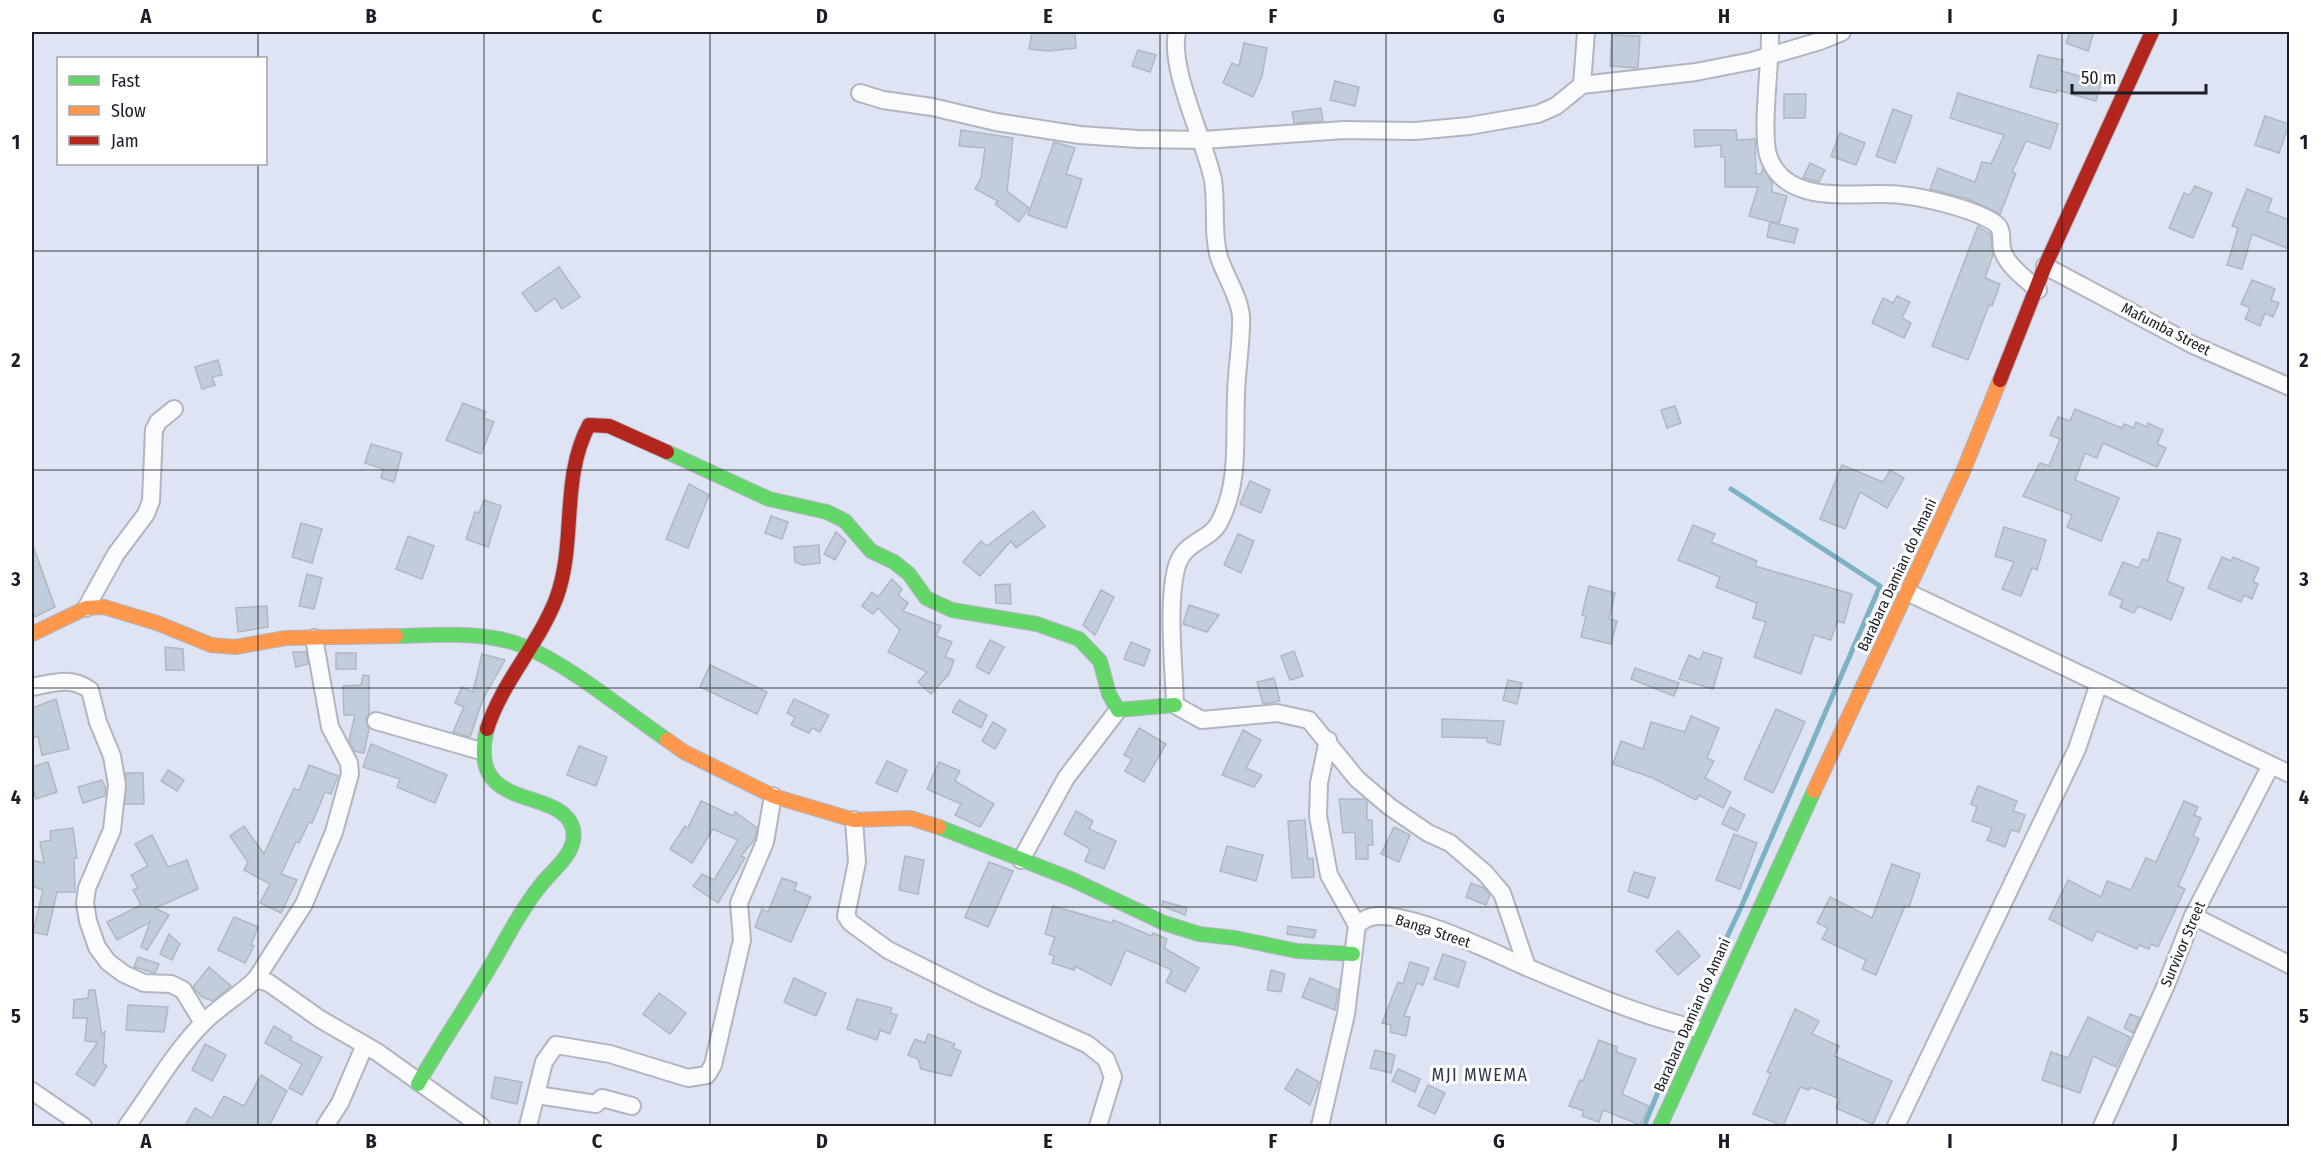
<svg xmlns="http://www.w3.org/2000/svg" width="2321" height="1158" font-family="'Fira Sans Condensed',sans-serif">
<rect width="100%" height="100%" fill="#dee4f3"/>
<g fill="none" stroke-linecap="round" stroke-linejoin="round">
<!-- stream -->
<path stroke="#7db2c5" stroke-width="5" d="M1644,1126l41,-99 57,-122 138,-319 -149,-97"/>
</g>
<!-- building -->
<g fill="#c2cddc" stroke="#b0b7c2" stroke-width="1.5">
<path d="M1032,32h43l1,16 -27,3 -20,-2z"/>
<path d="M2070,32h24l-6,19 -22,-8z"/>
<path d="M1612,35l28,1 -2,32 -28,-2z"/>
<path d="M1244,43l23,5 -5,28 -9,21 -30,-14 9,-20 7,3z"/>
<path d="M1138,50l18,5 -6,17 -18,-6z"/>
<path d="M2038,55l25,5 -2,11 40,11 -5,19 -39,-11 -1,3 -26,-6z"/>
<path d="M1335,81l24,6 -4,19 -25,-6z"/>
<path d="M1958,93l100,31 -8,25 -24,-8 -14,31 4,1 -16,41 -32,-15 -38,-10 8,-21 37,14 7,-20 9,2 13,-29 -54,-17z"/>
<path d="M1784,94h22l-1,24h-21z"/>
<path d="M1321,108l2,13 -29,2 -2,-11z"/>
<path d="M1893,109l19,7 -17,47 -19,-7z"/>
<path d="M2265,116l24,8 -10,29 -24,-8z"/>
<path d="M961,130l52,8 -6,53 22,17 -10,14 -24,-18 3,-3 -23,-12 6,-11 4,-30 -26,-2z"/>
<path d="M1694,130h42l1,10 18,-1 1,35h5l2,-6 9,14v10l15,4 -8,28 -30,-8 9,-29h-33v-30h-4v-12l-26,2z"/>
<path d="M1840,133l25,10 -9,22 -25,-9z"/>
<path d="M1054,142l21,6 -9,26 16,5 -16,49 -38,-13z"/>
<path d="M1810,163l15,7 -6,12 -16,-4z"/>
<path d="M2195,186l17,7 -19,45 -24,-10 15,-35 6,2z"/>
<path d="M2247,189l25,10 -5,12 22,9v29l-37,-15 -10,35 -15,-4 11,-37 -6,-2z"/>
<path d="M1770,222l28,7 -4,14 -27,-6z"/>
<path d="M1978,226l13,9 2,20 -8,23 15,6 -8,22 -3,-1 -21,55 -36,-14z"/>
<path d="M559,267l21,30 -18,12 -7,-11 -19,14 -14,-19z"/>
<path d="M2252,280l23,9 -4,11 8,3 -6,14 -8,-4 -5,13 -15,-7 5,-11 -9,-4z"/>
<path d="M1897,296l13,6 -8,16 9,5 -7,15 -32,-15 11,-25 10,5z"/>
<path d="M218,360l4,15 -10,2 3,8 -13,4 -7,-22z"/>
<path d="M463,403l23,9 -3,6 11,4 -13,32 -35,-14z"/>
<path d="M1675,406l6,17 -14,5 -6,-18z"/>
<path d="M2075,409l47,19 2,-4 10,4 2,-6 11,5 1,-4 15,7 -6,14 9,4 -9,19 -54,-24 -6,15 -12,-5 -10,27 44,18 -18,43 -34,-14 5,-12 -49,-19 17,-33 9,3 11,-27 -10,-4 8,-18 12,4z"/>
<path d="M371,444l31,9 -8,29 -13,-4 2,-9 -18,-6z"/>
<path d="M1842,465l41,17 7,-12 14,8 -17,30 -27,-16 -15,37 -25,-10z"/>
<path d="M1250,481l20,9 -9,23 -21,-9z"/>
<path d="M689,484l20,11 -21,53 -22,-9z"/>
<path d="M484,500l17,6 -13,41 -22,-8 9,-27 4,1z"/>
<path d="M1033,511l12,15 -29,22 -5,-7 -31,35 -17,-14 18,-21 6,5z"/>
<path d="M771,516l17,6 -6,17 -17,-6z"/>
<path d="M301,523l21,6 -10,34 -20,-6z"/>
<path d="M1693,525l22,9 -4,8 46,19 -2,5 97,28 -8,29 -7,-2 -6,19 -17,-5 -13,39 -47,-17 12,-35 -13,-4 4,-15 -41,-16 4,-10 -42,-17z"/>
<path d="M2004,527l42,13 -9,30 -5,-2 -11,28 -19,-7 12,-27 -19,-6z"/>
<path d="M836,532l10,9 -11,19 -11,-6z"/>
<path d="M2158,532l23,7 -14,42 17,7 -13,32 -33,-14 -4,7 -14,-6 3,-7 -14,-6 14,-32 15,6 5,-9 5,2z"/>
<path d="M1238,534l16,7 -13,32 -17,-8z"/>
<path d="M408,536l26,10 -12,33 -26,-10z"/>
<path d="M819,545l1,18 -17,2 -8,-3 -1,-15z"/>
<path d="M33,546l22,61 -20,10 -3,-9z"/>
<path d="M2222,557l9,4 2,-4 26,11 -6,14 5,2 -6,15 -8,-4 -3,7 -33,-14z"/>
<path d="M307,574l15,4 -8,31 -15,-3z"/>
<path d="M892,579l10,10 -4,6 10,8 -5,8 38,15 -5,10 16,6 -7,15 9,3 -5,14 -18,20 -13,-12 9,-10 -39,-20 12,-22 -22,-22 -5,6 -11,-8 10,-14 6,5z"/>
<path d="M1010,584l1,20 -15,-1 -1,-18z"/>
<path d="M1589,586l26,7 -6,26 8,2 -6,23 -30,-7 5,-21 -4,-1z"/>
<path d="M1101,590l13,7 -19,38 -12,-10z"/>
<path d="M1189,605l30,10 -12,17 -24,-8z"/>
<path d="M267,606l1,21 -30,5 -2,-24z"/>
<path d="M990,640l14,7 -15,27 -13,-7z"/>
<path d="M1131,642l19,8 -6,16 -20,-7z"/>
<path d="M165,647l18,2 1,21h-18z"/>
<path d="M1294,651l9,25 -13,4 -9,-24z"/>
<path d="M293,652h13l2,12 -12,3z"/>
<path d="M1703,652l19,6 -9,31 -34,-10 10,-24 11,5z"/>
<rect x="336" y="653" width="20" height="16"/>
<path d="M482,654l23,6 -22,39 -13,38 -17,-5 11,-25 -9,-4 7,-16 11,5z"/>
<path d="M710,665l57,27 -10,22 -57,-27z"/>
<path d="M1635,668l44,15 -5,13 -43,-17z"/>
<path d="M363,675l6,1v37l-3,6 3,10 -5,24 -10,-2 -5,-10 6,-26h-11l-1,-29 18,-1z"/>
<path d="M1274,678l6,23 -17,3 -6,-22z"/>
<path d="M1508,680l14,3 -5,21 -14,-4z"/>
<path d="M56,699l13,50 -27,6 -4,-19 -6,2v-30z"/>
<path d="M794,699l35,16 -9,17 -8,-4 -3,5 -18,-8 4,-8 -8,-4z"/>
<path d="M959,700l28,15 -6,13 -29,-16z"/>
<path d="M1776,709l29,13 -32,71 -29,-14z"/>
<path d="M1691,716l28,12 -12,30 7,3 -9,17 26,14 -8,16 -24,-13 -3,5 -43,-22 -40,-14 8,-23 22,8 8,-27 34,10z"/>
<path d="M1442,719l62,2 -4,24 -13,-3v-4l-45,-1z"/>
<path d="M993,722l13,8 -11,19 -13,-8z"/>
<path d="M1139,728l27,16 -22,38 -19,-11 7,-12 -8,-4z"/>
<path d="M1243,730l18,10 -15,28 16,7 -8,12 -32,-12z"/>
<path d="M371,744l76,31 -12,28 -38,-16 3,-8 -37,-12z"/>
<path d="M579,746l28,11 -11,29 -29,-11z"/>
<path d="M887,761l20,9 -10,22 -21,-9z"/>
<path d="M48,762l9,30 -21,7 -4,-16v-16z"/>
<path d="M939,762l21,9 -5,10 39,23 -14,23 -25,-12 6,-11 -34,-15z"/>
<path d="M309,765l29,11 -7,18 -6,-2 -13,31 -3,-1 -10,21 -3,-1 -15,32 16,6 -16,33 -21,-10 10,-19 -26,-14 4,-8 -18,-26 14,-10 20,28 30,-66 5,3z"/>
<path d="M168,770l16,10 -7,11 -16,-10z"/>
<path d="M126,773h17l1,31h-19z"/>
<path d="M102,780l4,9 -1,7 -22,7 -5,-16z"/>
<path d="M1978,786l39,15 -4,10 12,4 -6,17 -8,-2 -6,17 -18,-7 5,-12 -20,-7 5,-14 -6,-3z"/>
<path d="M1339,799h25l3,2v19h5l1,25h-5v14h-12l-1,-27 -12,1z"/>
<path d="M701,801l32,15 2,-4 22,16 -2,11 -14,17 4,2 -27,45 -25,-17 9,-12 12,6 24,-40 -25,-11 -21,34 -22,-14 15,-23 3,2z"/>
<path d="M2184,801l14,6 -4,8 7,3 -8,18 6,3 -21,47 7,3 -27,58 -7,-3 -2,5 -10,-4 -2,4 -40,-18 -5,10 -43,-22 19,-39 33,17 6,-16 24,9 15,-32 10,4z"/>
<path d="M1730,807l15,8 -8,16 -15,-7z"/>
<path d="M1076,811l17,10 -4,8 27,12 -12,28 -19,-8 5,-12 -26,-15z"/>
<path d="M1305,820l3,39 5,-1 1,19 -22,1 -4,-57z"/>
<path d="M1394,827l16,8 -11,27 -18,-8z"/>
<path d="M73,828l4,30h-3l1,34h-18l-10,43 -14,-3 10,-42 -11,-4v-26l12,3 -4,-21 11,-2 -1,-9z"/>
<path d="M1734,834l23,9 -17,46 -24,-9z"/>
<path d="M152,835l16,32 19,-7 11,29 -43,19 14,7 -22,35 -6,-3 9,-25 -33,18 -10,-18 34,-17 -8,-15 5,-2 -7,-13 17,-9 -13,-22z"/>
<path d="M1227,846l36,9 -7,26 -36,-10z"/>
<path d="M905,856l19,4 -6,34 -19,-4z"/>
<path d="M989,862l24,9 -25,56 -23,-10z"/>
<path d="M1892,864l28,10 -11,33 -4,-1 -29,69 -14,-6 4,-9 -44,-21 6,-11 -11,-5 13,-26 42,21z"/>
<path d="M1634,872l21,6 -7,20 -20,-7z"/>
<path d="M782,878l15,5 -3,7 17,7 -20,45 -36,-15 7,-18 6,3z"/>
<path d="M1471,883l13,5 6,7 -4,10 -20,-8z"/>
<path d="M1163,901l24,7 -2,7 -23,-9z"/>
<path d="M1053,906l59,17 1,-3 39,16 1,-3 14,6 -3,9 35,20 -14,24 -19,-10 6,-12 -46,-20 -15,35 -36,-19 -1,4 -22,-7 2,-7 -5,-2 6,-17 -10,-3z"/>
<path d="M234,917l24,10 -7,18 3,1 -9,17 -27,-13z"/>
<path d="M1288,926l28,4 -2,8 -27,-4z"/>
<path d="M1678,931l22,25 -22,19 -22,-24z"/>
<path d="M169,934l11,10 -8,16 -12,-6z"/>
<path d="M1443,954l23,8 -8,25 -24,-8z"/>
<path d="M138,957l21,7 -4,9 -21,-6z"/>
<path d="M1410,962l19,6 -6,17 -6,-2 -13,33 6,1 -4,19 -16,-4 1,-7 -9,-2 16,-41 5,2z"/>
<path d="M209,967l22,19 -18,15 -11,-4 -9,-10z"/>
<path d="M1271,970l14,4 -4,18 -14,-2z"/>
<path d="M794,978l32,15 -10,23 -32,-14z"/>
<path d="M1310,978l28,12 -3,20 -33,-13z"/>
<path d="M89,990h6l7,46 3,-5 -2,32 4,3 -13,20 -18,-12 22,-32 -13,-1 2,-23h-14l1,-18 14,-2z"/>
<path d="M659,993l27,20 -16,21 -27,-20z"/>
<path d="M857,999l35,9 -2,5 7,2 -7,19 -10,-4 -3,10 -30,-11z"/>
<path d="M128,1005l40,2 -4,25 -38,-2z"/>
<path d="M1795,1009l24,12 -7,13 27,12 -5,10 58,25 -19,43 -37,-16 4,-9 -30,-12 -1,3 -9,-3 -17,39 -30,-12 18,-41 -4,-1z"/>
<path d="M2130,1014l10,4 -7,15 -9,-5z"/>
<path d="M2088,1017l42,20 -14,30 -23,-11 -13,37 -38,-13 9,-28 17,6z"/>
<path d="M274,1026l18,11 -2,3 32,17 -20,38 -13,-7 13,-24 -37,-21z"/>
<path d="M928,1034l27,10 -2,4 8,3 -10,25 -30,-7 -3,-10 -10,-4 7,-16 10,4z"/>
<path d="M1599,1040l18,7 -1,5 20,7 -14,35 27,12 -9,19 -37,-15 -4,12 -17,-6 2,-5 -15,-5 11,-26 3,1z"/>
<path d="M205,1044l21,11 -14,26 -20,-11z"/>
<path d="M1375,1050l20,5 -4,18 -21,-5z"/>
<path d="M1297,1069l22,13 -9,23 -25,-16z"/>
<path d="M1398,1069l22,10 -5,13 -23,-11z"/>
<path d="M261,1075l26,16 -18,35h-84l10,-18 17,10 12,-22 20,10z"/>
<path d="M495,1077l27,5 -5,22 -26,-6z"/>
<path d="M1428,1085l17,8 -10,21 -17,-8z"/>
</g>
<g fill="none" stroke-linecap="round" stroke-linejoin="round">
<defs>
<g id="street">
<path d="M1177,32c-8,38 27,106 36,148 4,25 -1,53 6,77 6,19 20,39 22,59 1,28 -5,54 -5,81 -2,43 4,84 -16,124 -10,21 -37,19 -44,48 -9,37 -2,97 -1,136l27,15 75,-7 32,7 48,59 33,28 38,26 22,10 35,30 17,20 25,74"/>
<path d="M1770,32c1,30 -10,103 -1,126 20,51 90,32 132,37 23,2 77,15 95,29 8,7 4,16 6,25 4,16 24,30 36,41"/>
<path d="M1582,85l4,-53"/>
<path d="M860,93l23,7 49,7 64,15 84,13 58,4 65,1 141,-10 71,1 54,-5 69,-12 18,-8 26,-21 114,-13 56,-11 68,-20 22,-9"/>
<path d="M2045,266l148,79 97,42"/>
<path d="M1907,592l383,182"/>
<path d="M86,608l30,-54 30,-40 5,-13 3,-71 4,-8 16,-13"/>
<path d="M32,687c21,-4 39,-11 58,3l8,32 14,34 5,29 -5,45 -25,58 -2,15 3,18 9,26 11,15 16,12 20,9 27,1 12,6 20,33"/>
<path d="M376,721l105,30"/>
<path d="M1328,740l-9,43 -1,33 11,59 28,50"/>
<path d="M854,820l3,42 -11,54 5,7 37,27 96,48 103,46 19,15 7,18 -15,49"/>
<path d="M1021,860l45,-82 52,-68"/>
<path d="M2193,916l97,49"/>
<path d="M256,979l48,-75 30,-72 16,-58 -1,-11 -19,-36 -16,-89"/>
<path d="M32,1091l51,35"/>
<path d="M537,1095l59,9 6,-6 30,8"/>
<path d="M127,1126c24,-33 46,-72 75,-102 16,-17 37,-28 54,-45l13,4 51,36 57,33 104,74"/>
<path d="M325,1126l15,-23 24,-56"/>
<path d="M528,1126l16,-64 12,-17 54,9 78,24 19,-3 6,-10 29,-125 -3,-37 26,-61 8,-46"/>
<path d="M1320,1126l26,-112 11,-89c6,-5 12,-9 20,-9 39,-2 111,34 147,50 57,24 118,51 178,64"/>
<path d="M1896,1126l181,-377 22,-66"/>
<path d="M2102,1126l64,-141 27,-69 78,-151"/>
</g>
<g id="fast">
<path d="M667,452l102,47 58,13 18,9 26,30 23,11 15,12 17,24 26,12 85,14 42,15 21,22 9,33 9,16 57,-5"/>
<path d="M396,636c43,-1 92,-6 132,12 45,20 98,64 139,92"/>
<path d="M939,827l132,52 93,44 35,11 36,4 62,13 56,3"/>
<path d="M418,1084c21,-37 45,-72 67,-109 18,-29 33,-62 55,-89 12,-16 38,-33 33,-57 -11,-44 -108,-14 -86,-100"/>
<path d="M1660,1126l154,-335"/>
</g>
<g id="slow">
<path d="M32,634l54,-26 18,-1 53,16 54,22 24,2 51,-9 110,-2"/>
<path d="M667,740l17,12 89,44 81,24 56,-2 29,9"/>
<path d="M1814,791l148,-317 38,-94"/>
</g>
<g id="jam">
<path d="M2000,380l45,-114 107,-234"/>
<path d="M487,729c15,-47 51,-84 69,-130 21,-56 4,-120 33,-174l20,1 58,26"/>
</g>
</defs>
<!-- street casing -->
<use href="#street" stroke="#b0b5c0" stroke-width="20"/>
<!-- fast casing -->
<use href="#fast" stroke="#b0b5c0" stroke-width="16"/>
<!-- slow casing -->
<use href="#slow" stroke="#b0b5c0" stroke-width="16"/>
<!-- jam casing -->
<use href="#jam" stroke="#b0b5c0" stroke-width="16"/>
<!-- street -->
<use href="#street" stroke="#fafbfd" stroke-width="16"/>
<!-- fast -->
<use href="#fast" stroke="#63d668" stroke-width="14"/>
<!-- slow -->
<use href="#slow" stroke="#ff974d" stroke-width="14"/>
<!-- jam -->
<use href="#jam" stroke="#b3261e" stroke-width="14"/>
</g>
<!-- grid -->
<path fill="none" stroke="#1a1e27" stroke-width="1.5" stroke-opacity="0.55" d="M258,32v26M484,32v1094M710,32v1094M935,32v1094M1160,32v1094M1386,32v1094M1612,32v1094M1837,32v1094M2062,32v1094M258,164v962M32,251h2258M32,470h2258M32,688h2258M32,907h2258"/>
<g text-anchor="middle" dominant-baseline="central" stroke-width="6" stroke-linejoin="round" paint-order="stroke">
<!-- street labels -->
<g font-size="15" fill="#1a1e27" stroke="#fff">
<text transform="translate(2166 329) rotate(27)">Mafumba Street</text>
<text transform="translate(1897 575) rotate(-65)">Barabara Damian do Amani</text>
<text transform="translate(1433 931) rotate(18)">Banga Street</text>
<text transform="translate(2183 944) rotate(-67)">Survivor Street</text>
<text transform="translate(1692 1015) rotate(-66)">Barabara Damian do Amani</text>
</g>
<!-- quarter labels -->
<g font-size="18" letter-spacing="1.5" fill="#2e374b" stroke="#fff">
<text x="1480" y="1075">MJI MWEMA</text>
</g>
</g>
<!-- border -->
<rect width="2321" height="1158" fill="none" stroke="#ffffff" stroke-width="66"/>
<!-- legend -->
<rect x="57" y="57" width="210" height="108" fill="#ffffff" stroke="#a3a5a9" stroke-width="1.5"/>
<rect x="69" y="76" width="30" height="9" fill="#63d668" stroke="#a3a5a9" stroke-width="1.5"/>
<text x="111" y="87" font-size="18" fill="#1a1e27">Fast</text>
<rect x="69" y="106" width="30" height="9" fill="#ff974d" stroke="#a3a5a9" stroke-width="1.5"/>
<text x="111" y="117" font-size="18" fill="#1a1e27">Slow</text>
<rect x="69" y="136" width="30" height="9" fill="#b3261e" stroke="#a3a5a9" stroke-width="1.5"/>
<text x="111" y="147" font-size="18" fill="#1a1e27">Jam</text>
<!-- scale -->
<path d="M2072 84v9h134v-9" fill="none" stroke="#1a1e27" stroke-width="3"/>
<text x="2081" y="84" font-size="18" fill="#1a1e27" stroke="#ffffff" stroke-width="4.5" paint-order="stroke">50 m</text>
<rect x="33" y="33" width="2255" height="1092" fill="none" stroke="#1a1e27" stroke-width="2"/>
<g font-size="20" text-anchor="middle" font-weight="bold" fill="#1a1e27">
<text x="146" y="23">A</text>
<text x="371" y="23">B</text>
<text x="597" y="23">C</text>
<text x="822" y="23">D</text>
<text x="1048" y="23">E</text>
<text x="1273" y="23">F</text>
<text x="1499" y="23">G</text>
<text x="1724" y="23">H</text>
<text x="1950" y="23">I</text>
<text x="2175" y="23">J</text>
<text x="16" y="149">1</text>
<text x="2304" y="149">1</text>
<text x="16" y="367">2</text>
<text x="2304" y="367">2</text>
<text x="16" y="586">3</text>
<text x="2304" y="586">3</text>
<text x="16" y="804">4</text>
<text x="2304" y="804">4</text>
<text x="16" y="1023">5</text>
<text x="2304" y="1023">5</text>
<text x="146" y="1148">A</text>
<text x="371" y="1148">B</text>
<text x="597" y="1148">C</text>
<text x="822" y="1148">D</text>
<text x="1048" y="1148">E</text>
<text x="1273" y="1148">F</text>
<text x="1499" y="1148">G</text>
<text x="1724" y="1148">H</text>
<text x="1950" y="1148">I</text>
<text x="2175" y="1148">J</text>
</g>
</svg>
